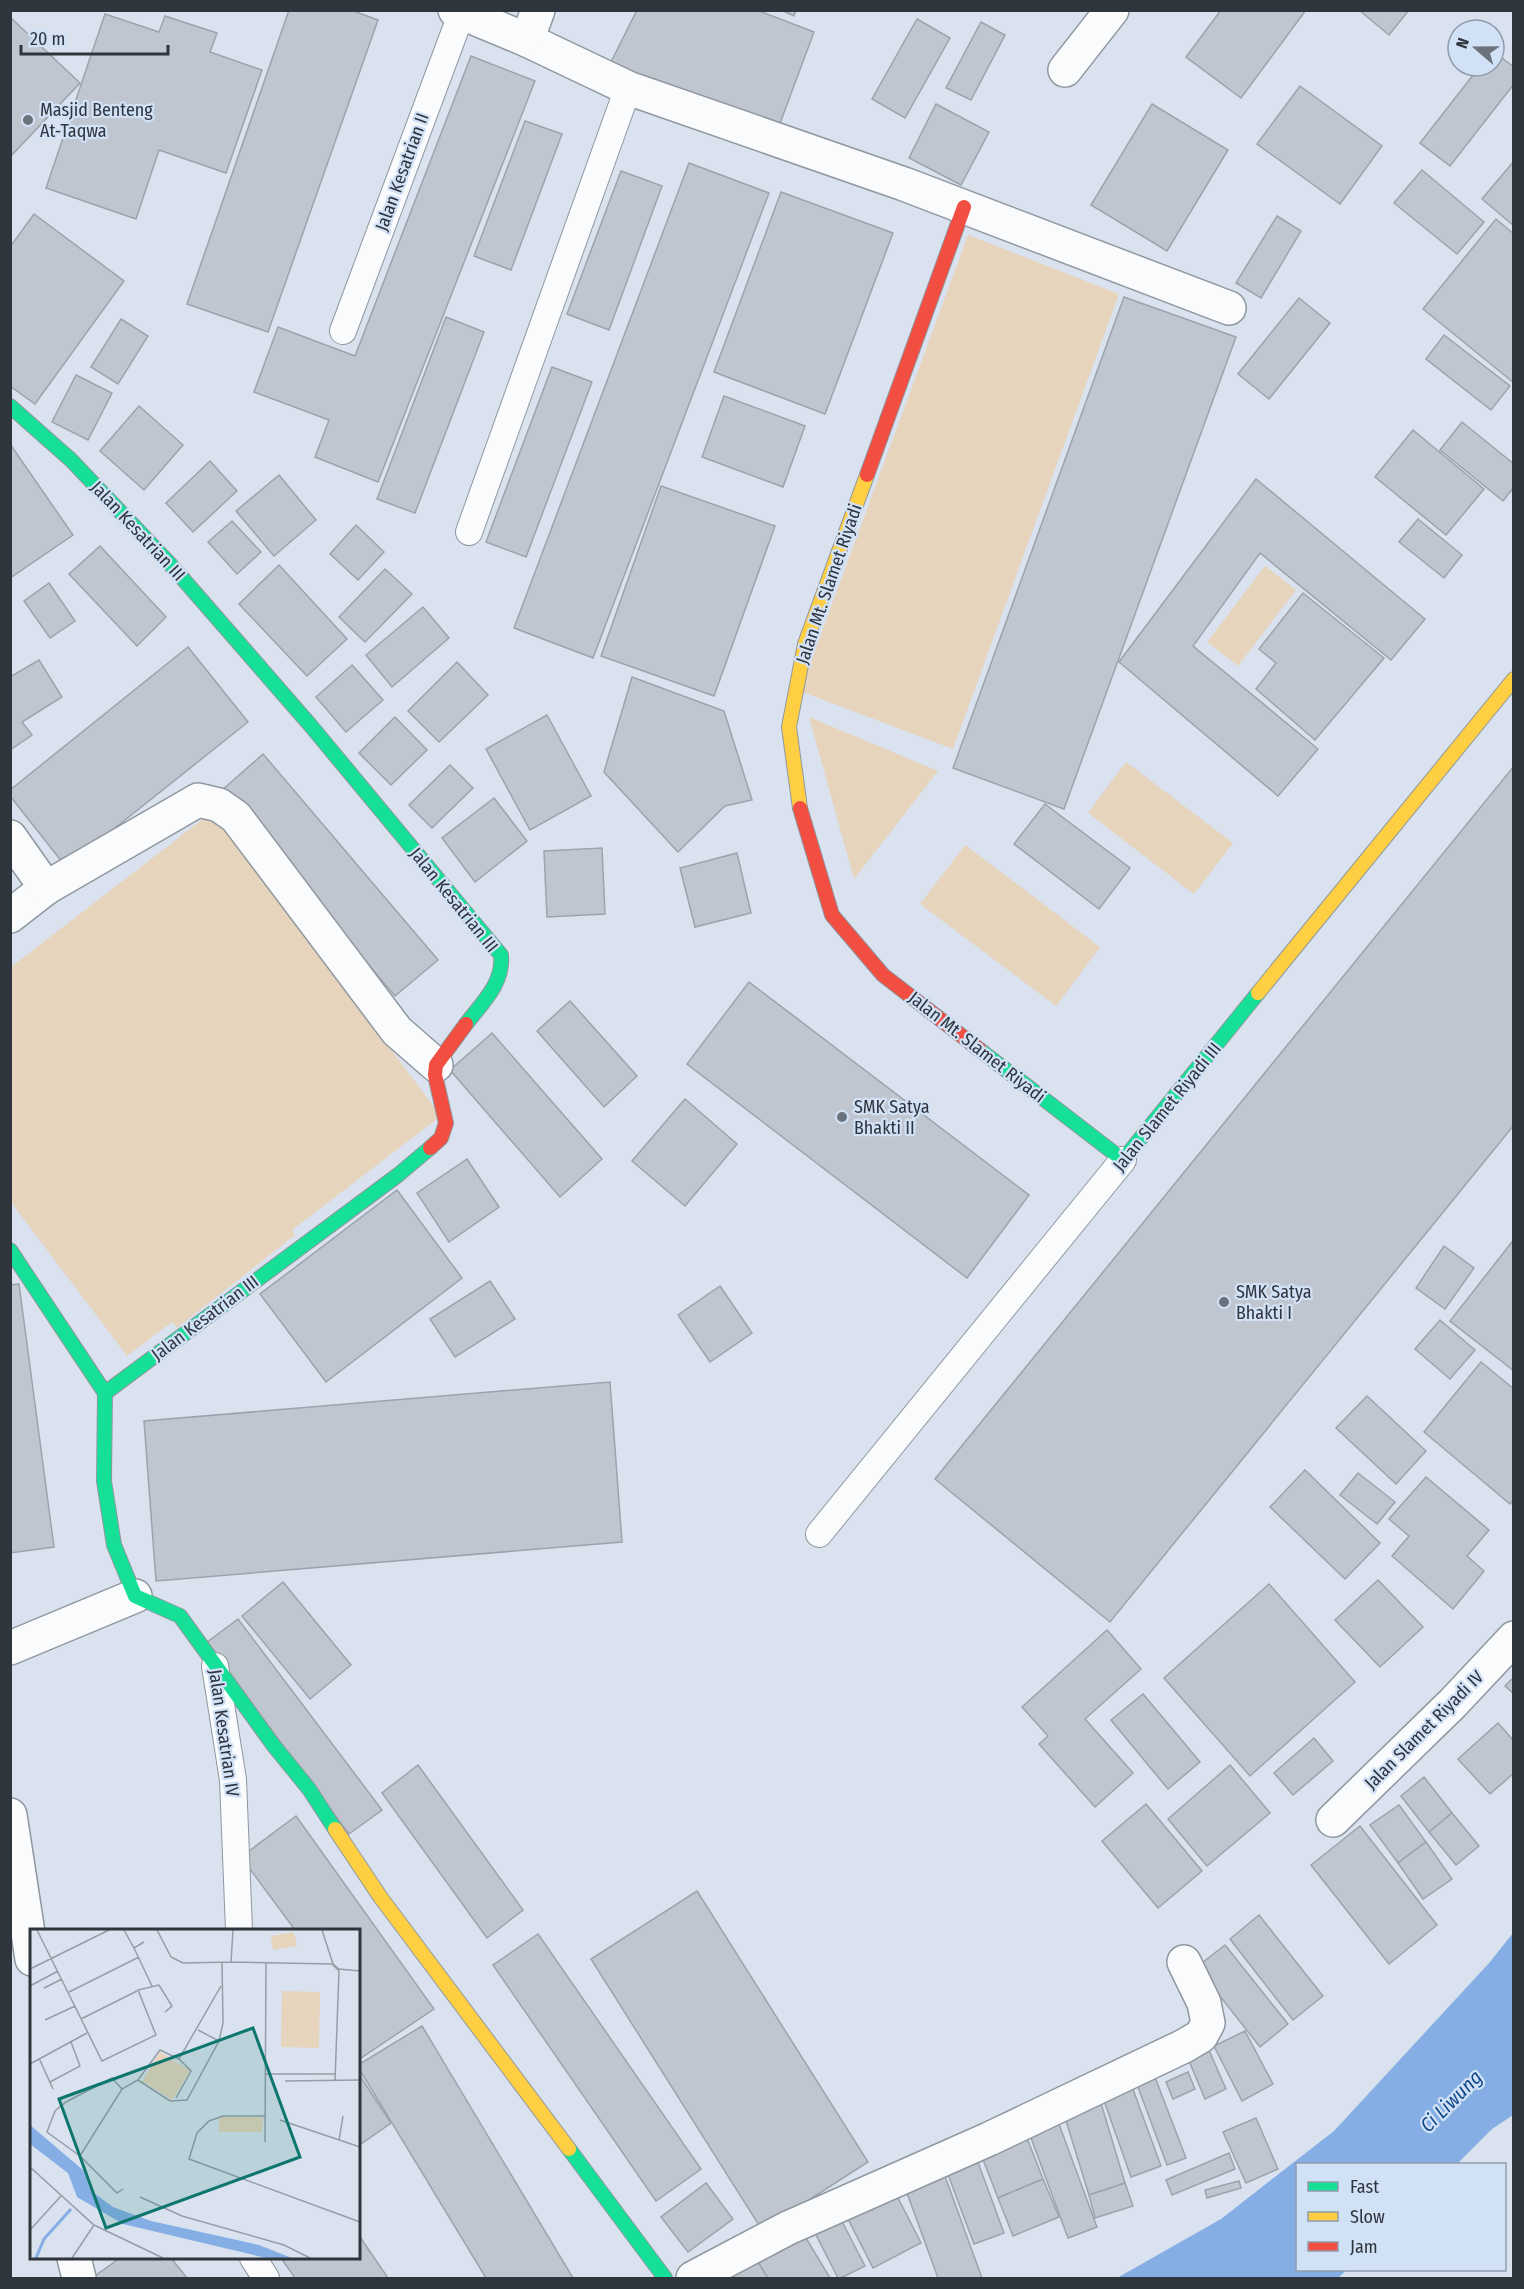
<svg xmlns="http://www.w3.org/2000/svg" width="1524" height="2289" font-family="'Fira Sans Condensed',sans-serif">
<rect width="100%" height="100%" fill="#d9e2ee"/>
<!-- green -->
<g fill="#e6d4bd">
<path d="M968,235l151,59 -166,455 -153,-58z"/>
<path d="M1265,566l31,24 -58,76 -31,-24z"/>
<path d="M809,717l129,54 -84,108z"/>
<path d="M1126,762l107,81 -39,51 -106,-81z"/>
<path d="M212,812l229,304 -149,114 3,5 -118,93 -5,-6 -45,34 -116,-154v-235z"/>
<path d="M965,845l135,102 -44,59 -136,-102z"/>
</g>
<!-- water -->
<path fill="#84aee4" d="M1513,1933v182l-21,14 -35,35h-159v106h49l-9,8h-221l104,-59 113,-88 156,-169z"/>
<!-- building -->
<g fill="#c0c6d0" stroke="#9ca3ab" stroke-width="1.5">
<path d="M289,10h62l27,10 -110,312 -81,-28z"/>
<path d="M637,10h120l57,22 -35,94 -171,-58z"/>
<path d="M781,10h15l-2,6z"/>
<path d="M1221,10h85l-65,88 -55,-41z"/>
<path d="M1359,10h50l-20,25z"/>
<path d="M105,14l54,18 6,-16 52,17 -7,19 52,18 -36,103 -67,-23 -23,69 -90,-31z"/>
<path d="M10,17l70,66 -70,74z"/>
<path d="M917,19l33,19 -45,80 -33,-19z"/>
<path d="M981,22l24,13 -34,65 -25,-12z"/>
<path d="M1494,52l20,15v17l-64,82 -30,-23 60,-77h14z"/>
<path d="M471,56l64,25 -157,401 -63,-25 14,-37 -75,-28 24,-65 77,29z"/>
<path d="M1300,86l82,60 -42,58 -83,-60z"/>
<path d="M936,104l53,28 -28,53 -52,-27z"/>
<path d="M1152,104l76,46 -61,101 -76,-46z"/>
<path d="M525,121l37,13 -51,136 -37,-14z"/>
<path d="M1514,161v65l-32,-27z"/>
<path d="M689,163l80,30 -176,465 -79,-30z"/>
<path d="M1422,170l62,52 -27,32 -63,-51z"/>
<path d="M621,171l41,15 -53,144 -42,-16z"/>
<path d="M781,192l112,41 -68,181 -111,-42z"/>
<path d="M34,214l90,67 -89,123 -25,-18v-139z"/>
<path d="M1277,216l24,15 -40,67 -25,-15z"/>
<path d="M1496,219l18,15v149l-91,-74z"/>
<path d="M1124,297l112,40 -172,472 -111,-41z"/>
<path d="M1299,298l31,25 -61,76 -31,-25z"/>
<path d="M446,317l38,15 -69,181 -38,-14z"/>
<path d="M121,319l27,17 -30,48 -27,-17z"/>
<path d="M1444,335l66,51 -19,24 -65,-51z"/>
<path d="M552,367l40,15 -66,175 -40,-15z"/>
<path d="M76,375l36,18 -24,47 -36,-18z"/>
<path d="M724,396l81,30 -22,61 -81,-30z"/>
<path d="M139,406l44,39 -39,45 -44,-39z"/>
<path d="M1462,422l52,42v23l-11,14 -63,-51z"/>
<path d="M1413,430l71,59 -38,46 -71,-58z"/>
<path d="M10,444l63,91 -63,43z"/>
<path d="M210,461l27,30 -44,41 -27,-29z"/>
<path d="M279,475l37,45 -42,36 -38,-45z"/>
<path d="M1256,479l169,140 -34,41 -131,-107 -67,93 125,103 -40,47 -159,-134z"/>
<path d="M661,486l114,40 -61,170 -113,-40z"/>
<path d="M1418,519l44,36 -18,23 -45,-36z"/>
<path d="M232,521l29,31 -24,22 -29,-32z"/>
<path d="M356,525l28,27 -26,28 -28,-26z"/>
<path d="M100,546l66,71 -29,29 -68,-72z"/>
<path d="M279,565l68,74 -40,37 -68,-72z"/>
<path d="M385,569l27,25 -47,48 -26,-25z"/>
<path d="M49,583l26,38 -25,17 -26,-37z"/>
<path d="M1303,593l81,65 -69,82 -59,-51 20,-26 -17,-14z"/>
<path d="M423,607l26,31 -57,49 -26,-32z"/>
<path d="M188,647l60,75 -182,145 -56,-71v-6z"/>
<path d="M39,660l23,37 -40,25 10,13 -22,15v-73z"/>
<path d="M457,662l31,33 -49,47 -31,-31z"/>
<path d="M352,665l31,35 -37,32 -30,-35z"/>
<path d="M632,677l92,34 28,89 -27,6 -47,46 -74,-80z"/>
<path d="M547,715l44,81 -61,34 -44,-81z"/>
<path d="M395,717l32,33 -36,35 -32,-32z"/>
<path d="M263,754l175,206 -43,36 -174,-205z"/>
<path d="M450,765l23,23 -41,40 -23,-23z"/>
<path d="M1514,766v359l-404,497 -175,-143z"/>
<path d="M494,798l33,43 -52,41 -33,-44z"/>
<path d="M1045,804l85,64 -31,41 -85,-65z"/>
<path d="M602,848l3,66 -58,3 -3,-66z"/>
<path d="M737,853l14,60 -56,14 -15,-59z"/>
<path d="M749,982l280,213 -62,83 -280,-214z"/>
<path d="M570,1001l67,75 -33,31 -67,-76z"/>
<path d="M492,1033l110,126 -42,38 -110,-127z"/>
<path d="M685,1099l52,45 -52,62 -53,-45z"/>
<path d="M467,1159l32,48 -50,35 -32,-49z"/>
<path d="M397,1190l65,88 -136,104 -66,-88z"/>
<path d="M1512,1242l2,2v127l-64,-50z"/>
<path d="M1444,1246l30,22 -29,41 -29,-21z"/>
<path d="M490,1281l25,38 -60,38 -25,-38z"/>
<path d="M19,1284l35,263 -44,6v-268z"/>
<path d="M720,1286l32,47 -42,29 -32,-47z"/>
<path d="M1440,1320l35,30 -25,29 -35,-30z"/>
<path d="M1481,1362l33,27v111l-4,4 -86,-72z"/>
<path d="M610,1382l12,160 -466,39 -12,-160z"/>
<path d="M1367,1396l59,55 -30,33 -60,-56z"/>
<path d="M1305,1470l75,73 -35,36 -75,-72z"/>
<path d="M1358,1473l37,29 -18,22 -37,-29z"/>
<path d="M1426,1477l63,53 -22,26 17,15 -31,38 -61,-53 17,-20 -20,-17z"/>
<path d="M1378,1580l45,47 -43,40 -45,-47z"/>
<path d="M283,1582l68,83 -41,34 -68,-83z"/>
<path d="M1269,1584l86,98 -105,94 -86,-98z"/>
<path d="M238,1619l144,191 -33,24 -143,-191z"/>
<path d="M1107,1630l34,39 -56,50 48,54 -38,34 -56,-63 9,-8 -26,-29z"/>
<path d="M1514,1677v17l-9,-8z"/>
<path d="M1143,1694l57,68 -32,27 -57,-69z"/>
<path d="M1498,1723l16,18v32l-24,21 -32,-35z"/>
<path d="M1314,1738l19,23 -40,34 -19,-22z"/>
<path d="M418,1765l105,145 -36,28 -105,-145z"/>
<path d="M1230,1765l40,48 -63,53 -39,-47z"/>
<path d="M1424,1777l28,36 -23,19 -28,-36z"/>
<path d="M1146,1804l56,67 -44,37 -56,-67z"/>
<path d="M1399,1805l27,37 -28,21 -28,-38z"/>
<path d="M1452,1813l27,33 -23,19 -27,-33z"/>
<path d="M296,1816l138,193 -76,51v-130h-63l-54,-73z"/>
<path d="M1360,1826l77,99 -48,39 -78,-99z"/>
<path d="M1426,1842l26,37 -29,20 -25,-36z"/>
<path d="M697,1891l171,271 -106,68 -171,-271z"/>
<path d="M1259,1915l64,81 -30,24 -63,-81z"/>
<path d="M538,1934l163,235 -45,32 -163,-236z"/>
<path d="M1225,1945l63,79 -28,23 -63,-80z"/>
<path d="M422,2026l151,252h-87l-128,-211v-2z"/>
<path d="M1245,2031l28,53 -31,17 -28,-55z"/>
<path d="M1208,2048l18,41 -21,10 -18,-43z"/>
<path d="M1153,2072l33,86 -19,7 -32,-86z"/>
<path d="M1188,2072l7,17 -22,10 -7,-17z"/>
<path d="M358,2073l33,50 -33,23z"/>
<path d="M1131,2084l30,82 -30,11 -29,-82z"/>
<path d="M1100,2100l25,83 -36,12 -26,-84z"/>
<path d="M1056,2116l41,111 -29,11 -41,-111z"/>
<path d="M1256,2118l22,51 -32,14 -23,-51z"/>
<path d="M1025,2133l18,46 -45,19 -18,-46z"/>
<path d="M1229,2153l6,16 -63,26 -6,-15z"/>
<path d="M976,2157l28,76 -30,11 -28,-75z"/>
<path d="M942,2168l40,110h-44l-35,-96z"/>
<path d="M1043,2179l16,38 -46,19 -15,-38z"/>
<path d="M1239,2181l2,7 -34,10 -2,-8z"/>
<path d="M706,2183l27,36 -45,33 -27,-35z"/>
<path d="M1125,2183l8,23 -38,12 -6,-23z"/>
<path d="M894,2190l27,53 -48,25 -27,-53z"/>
<path d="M836,2210l29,56 -24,12h-3l-28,-55z"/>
<path d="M800,2228l30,50h-62l-14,-22z"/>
<path d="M358,2234l30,44h-93l-14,-20h77z"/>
<path d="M754,2256l14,22h-34l-4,-6z"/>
<path d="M120,2258h51l16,20h-95z"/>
</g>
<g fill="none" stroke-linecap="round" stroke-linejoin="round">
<defs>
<g id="lane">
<path d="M343,331l119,-319"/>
<path d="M469,532l159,-444"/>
<path d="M819,1534l304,-374"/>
<path d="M215,1666l18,114 6,150"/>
<path d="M253,2258l13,20"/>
</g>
<g id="street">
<path d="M455,10l72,30 101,48 276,96 325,124"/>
<path d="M527,40l11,-30"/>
<path d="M1065,70l47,-60"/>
<path d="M10,837l36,51 -36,28"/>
<path d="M46,888l152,-88 21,5 17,12 161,214 39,34"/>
<path d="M10,1648l125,-52"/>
<path d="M10,1815l22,144"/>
<path d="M1333,1820l120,-117 61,-65"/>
<path d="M74,2258l5,20"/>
<path d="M693,2278l95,-50 201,-89 195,-93 17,-10 7,-13 -4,-20 -20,-41"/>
</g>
<g id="fast">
<path d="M10,406l61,54 99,104 141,162 190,229c3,28 -19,48 -35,69"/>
<path d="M980,1050l143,110 135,-167"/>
<path d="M10,1250l95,143 -1,88 10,64 21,51 45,20 94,130 35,43 26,40"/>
<path d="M105,1393l293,-218 32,-27"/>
<path d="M569,2149l96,129"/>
</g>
<g id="slow">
<path d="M800,808l-11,-81 16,-83 62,-169"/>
<path d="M1258,993l256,-314"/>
<path d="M335,1829l46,69 188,251"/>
</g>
<g id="jam">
<path d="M867,475l97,-268"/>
<path d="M800,808l32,107 51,60 97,75"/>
<path d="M430,1148l11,-10 5,-15 -11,-48 1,-10 30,-41"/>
</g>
</defs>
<!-- lane casing -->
<use href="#lane" stroke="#90979f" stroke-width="28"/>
<!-- street casing -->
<use href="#street" stroke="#90979f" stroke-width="36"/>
<!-- fast casing -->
<use href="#fast" stroke="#90979f" stroke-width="16"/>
<!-- slow casing -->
<use href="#slow" stroke="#90979f" stroke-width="16"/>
<!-- jam casing -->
<use href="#jam" stroke="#90979f" stroke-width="16"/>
<!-- lane -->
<use href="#lane" stroke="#f9fbfc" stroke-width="26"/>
<!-- street -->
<use href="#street" stroke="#f9fbfc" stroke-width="33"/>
<!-- fast -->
<use href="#fast" stroke="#16e098" stroke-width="14"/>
<!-- slow -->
<use href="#slow" stroke="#ffcf43" stroke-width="14"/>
<!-- jam -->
<use href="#jam" stroke="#f24e42" stroke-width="14"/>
</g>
<!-- markers -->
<g fill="#6a727b" stroke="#d1e1f6" stroke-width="2">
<circle cx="28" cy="120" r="6"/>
<circle cx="842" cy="1117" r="6"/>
<circle cx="1224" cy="1302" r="6"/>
</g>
<g text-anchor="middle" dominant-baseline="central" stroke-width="4.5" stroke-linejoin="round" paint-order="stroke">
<!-- poi labels -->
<g font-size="18" fill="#2f353d" stroke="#d1e1f6" text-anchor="start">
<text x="40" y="110">Masjid Benteng<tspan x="40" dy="21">At-Taqwa</tspan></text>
<text x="854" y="1107">SMK Satya<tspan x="854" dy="21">Bhakti II</tspan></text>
<text x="1236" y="1292">SMK Satya<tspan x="1236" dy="21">Bhakti I</tspan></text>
</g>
<!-- street labels -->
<g font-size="18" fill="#2f353d" stroke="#d1e1f6">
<text transform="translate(402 172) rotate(-70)">Jalan Kesatrian II</text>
<text transform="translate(138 531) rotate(47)">Jalan Kesatrian III</text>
<text transform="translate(829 584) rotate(-71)">Jalan Mt. Slamet Riyadi</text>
<text transform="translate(454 900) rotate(51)">Jalan Kesatrian III</text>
<text transform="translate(977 1047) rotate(38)">Jalan Mt. Slamet Riyadi</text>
<text transform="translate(1167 1107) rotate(-51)">Jalan Slamet Riyadi III</text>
<text transform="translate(205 1318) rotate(-37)">Jalan Kesatrian III</text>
<text transform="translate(1424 1730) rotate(-45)">Jalan Slamet Riyadi IV</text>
<text transform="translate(224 1733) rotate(82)">Jalan Kesatrian IV</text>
</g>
<!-- water labels -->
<g font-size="20" font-style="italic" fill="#0e4788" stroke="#d1e1f6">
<text transform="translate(1451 2101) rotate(-45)">Ci Liwung</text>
</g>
</g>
<!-- overview -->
<g transform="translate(30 1929)">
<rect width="330" height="330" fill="#d9e2ee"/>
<path d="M264,3l3,14 -24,4 -2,-14zM252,62l38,1 -1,56 -38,-1zM130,123l30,19 -18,29 -30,-19zM189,188h44l-1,15h-43z" fill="#e6d4bd"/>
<path d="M0,196l53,45 8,21 22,16 38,14 108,24 33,13h-26l-143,-34 -46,-27 -9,-24 -38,-29z" fill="#84aee4"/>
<path fill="none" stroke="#84aee4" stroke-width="3" d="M6,329l8,-19 27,-30"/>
<path fill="none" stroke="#959da7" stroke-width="1.5" d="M7,1l65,131 54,-26 -18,-45 21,-5 13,21 -7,6M94,1l10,18 10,-6M127,1l14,27 12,6 48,-1 2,-32M292,1l11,34 6,5 21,2M104,19l18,38M201,33l101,2 7,7 -4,110M0,40l79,-39M0,57l28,-15M14,59l18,-9M39,63l70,-35M51,90l56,-28M15,91l30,-14M168,101l21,11M9,129l14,31M0,135l57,-31M236,145h69M108,151l32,21 17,-1 32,-59 4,-18 -1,-61M255,152l75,-1M20,153l30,-16 -9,-24M92,160l-10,-11 -46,24 -11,9 -8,21 33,24 42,-67 16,-9 22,-30 19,9 42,-73M146,169l15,-27 -12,-12M235,187h-42l-14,5 -12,12 -8,26 171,63M250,191l80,27M309,211l4,-24M235,213l1,-180M50,227l37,37 6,-4M0,238l64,58 69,33M110,268l42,19 102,29 26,13M0,301l31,-34M42,329l22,-33"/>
<path fill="#0f766e" fill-opacity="0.15" stroke="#0f766e" stroke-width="3" d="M223,99l47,129 -194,71 -47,-129z"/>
<rect width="330" height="330" fill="none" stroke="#2f353d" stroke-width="3"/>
</g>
<!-- border -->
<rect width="1524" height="2289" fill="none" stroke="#2f353d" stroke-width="24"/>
<!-- legend -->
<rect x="1296" y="2163" width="210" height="108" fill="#d1e1f6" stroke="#909cac" stroke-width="1.5"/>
<rect x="1308" y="2182" width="30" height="9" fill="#16e098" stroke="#909cac" stroke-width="1.5"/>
<text x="1350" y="2193" font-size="18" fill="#2f353d">Fast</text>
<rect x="1308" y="2212" width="30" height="9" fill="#ffcf43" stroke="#909cac" stroke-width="1.5"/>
<text x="1350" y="2223" font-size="18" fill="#2f353d">Slow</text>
<rect x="1308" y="2242" width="30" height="9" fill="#f24e42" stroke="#909cac" stroke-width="1.5"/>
<text x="1350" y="2253" font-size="18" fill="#2f353d">Jam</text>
<!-- north arrow -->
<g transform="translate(1476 48) rotate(290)"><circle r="28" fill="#d1e1f6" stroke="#909cac" stroke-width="1.5"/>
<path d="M0-4.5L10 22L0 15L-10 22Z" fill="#6a727b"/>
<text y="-9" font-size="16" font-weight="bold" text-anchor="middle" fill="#2f353d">N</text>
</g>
<!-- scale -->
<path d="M21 45v9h147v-9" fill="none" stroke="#2f353d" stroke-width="3"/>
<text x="30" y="45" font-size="18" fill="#2f353d" stroke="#d1e1f6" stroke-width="4.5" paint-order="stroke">20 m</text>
</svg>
